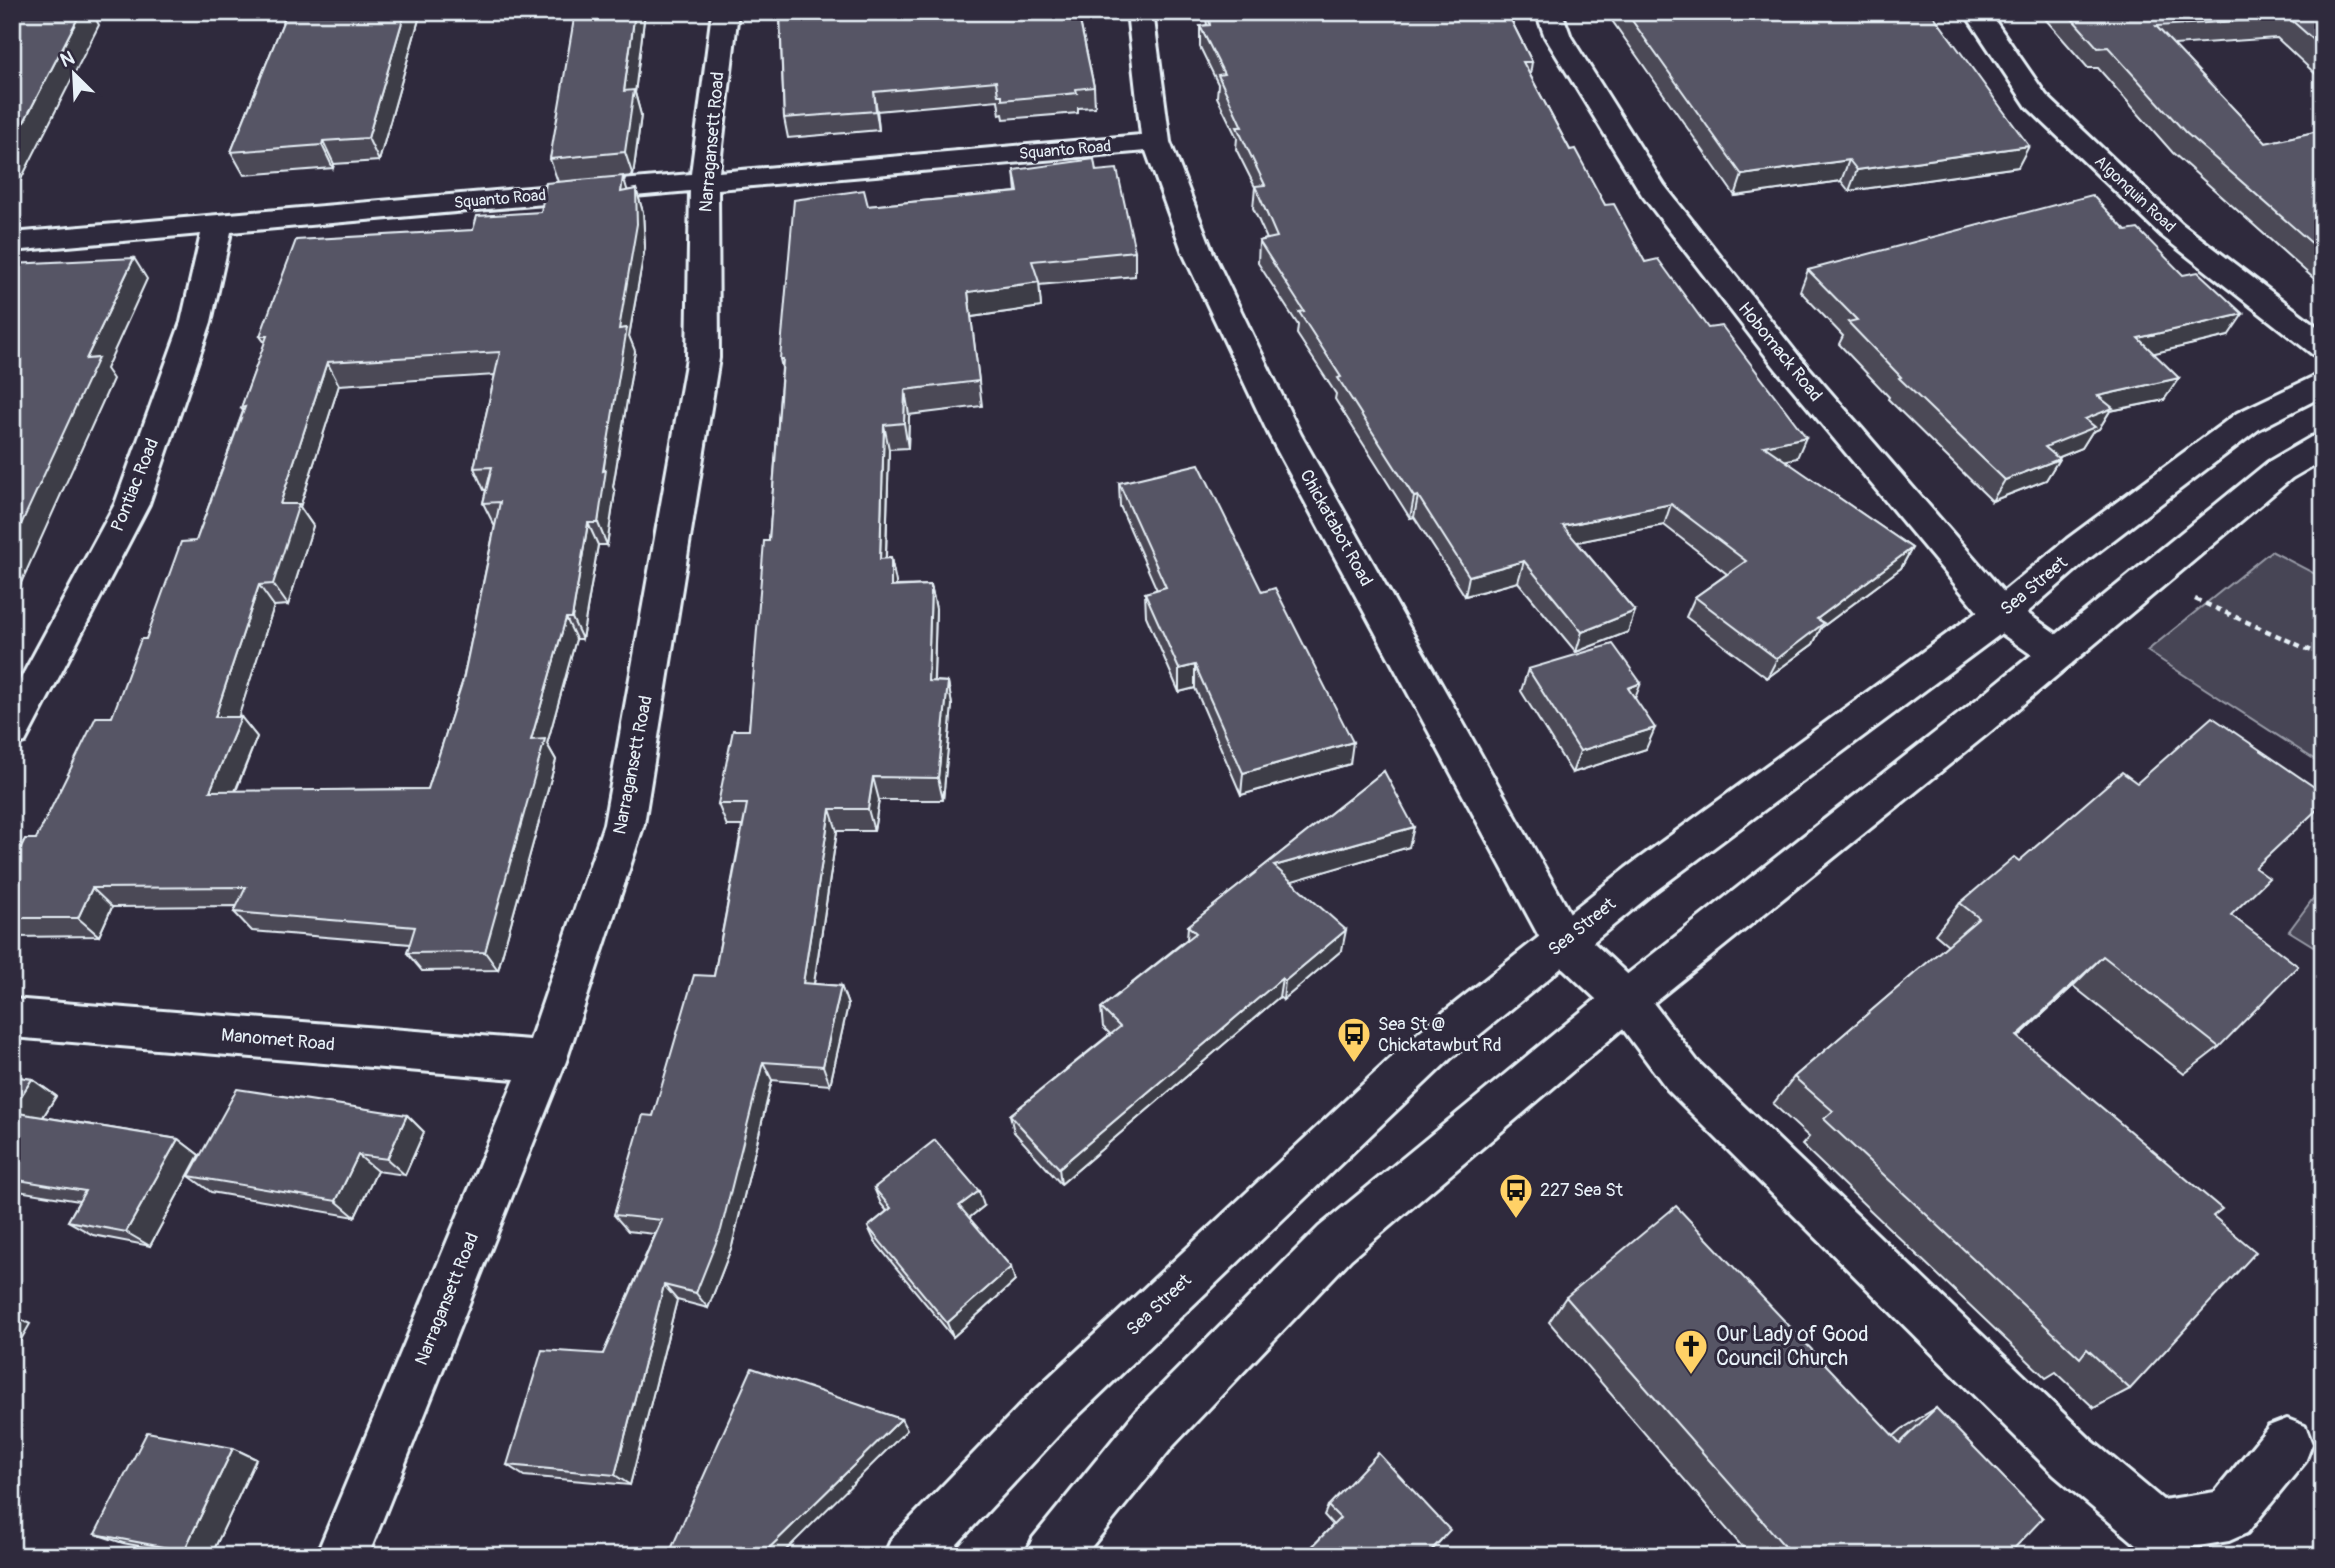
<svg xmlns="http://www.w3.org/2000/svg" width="2335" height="1568" font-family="Pangolin,sans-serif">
<rect width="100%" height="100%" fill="#2f2a3d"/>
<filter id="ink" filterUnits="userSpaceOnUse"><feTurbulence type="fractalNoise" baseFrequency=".0143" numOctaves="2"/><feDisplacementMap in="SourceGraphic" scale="14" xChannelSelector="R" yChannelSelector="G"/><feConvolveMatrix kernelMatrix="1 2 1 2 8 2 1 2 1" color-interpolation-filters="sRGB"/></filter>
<g filter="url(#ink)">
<!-- green -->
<g fill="#464455" stroke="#979aa6" stroke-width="2">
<path d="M2271,551l52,27v187l-176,-114z"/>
<path d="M2323,885v67l-34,-21z"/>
</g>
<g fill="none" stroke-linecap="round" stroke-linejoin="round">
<defs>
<g id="minor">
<path d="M712,12h26l-19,160 422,-37 -14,-123h26l17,130 43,111 88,182 278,494 62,58 57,75 392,377 73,61 52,-8 54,-66 18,-7 18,7 7,18 -7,18 -58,71 -18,8 -74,12 -18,-8 -83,-70 -386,-385 -57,-77 -62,-58 -280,-520 -86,-182 -37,-102 -428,38 1,169 -75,466 -78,237 -198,495h-52l199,-477 -503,-42v-38l518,41 74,-216 83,-466 3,-167 -459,41 -20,90 -62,182 -124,238 -13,4v-51l103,-191 66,-182 20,-88 -189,17v-18l679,-59z"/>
<path d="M1536,12h26l9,25 93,148 134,170 216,249 57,40 5,10 -5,10 -13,4 -13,-4 -57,-40 -212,-255 -134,-174 -97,-158z"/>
<path d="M1964,12h25l57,83 136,129 141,107v26l-11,-3 -150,-118 -135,-129z"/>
</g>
<g id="major">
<path d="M2323,372v24l-64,33 -168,128 -77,67 -360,268 -204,167 -382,366 -122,131h-62l8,-18 142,-147 386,-360 206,-163 362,-264 79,-65 170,-126z"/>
<path d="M2323,434v26l-31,18 -301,253 -350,282 -290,246 -178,187 -89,110h-59l8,-18 104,-128 182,-183 292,-240 354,-278 303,-247 43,-25z"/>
</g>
</defs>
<!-- minor casing -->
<use href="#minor" stroke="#e8f1f8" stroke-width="6"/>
<!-- major casing -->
<use href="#major" stroke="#e8f1f8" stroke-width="6"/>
<!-- path -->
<path stroke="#e8f1f8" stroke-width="4.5" stroke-dasharray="6 5" stroke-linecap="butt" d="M2195,599l128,57"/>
<!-- minor -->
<use href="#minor" fill="#2f2a3d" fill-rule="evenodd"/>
<!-- major -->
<use href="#major" fill="#2f2a3d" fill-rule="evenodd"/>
</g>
<!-- wall -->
<g fill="#4b4957" stroke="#e8f1f8" stroke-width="2" fill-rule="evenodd">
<path d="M287,12h134l-42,149 -45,3 -1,4 -89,7 -13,-23z"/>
<path d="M588,12h57l-10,81 6,22 -8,61 -10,1 4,14 9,-2 7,23 2,35 -16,89 6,15 -22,136 2,5 -8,53h-9l-16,94h-6l-29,105 9,16 -58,210 -76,1 -15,-18 3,-9 -158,-13 -18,-19 3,-6 -125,1 -13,29 -87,1v-72l24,-26 76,-122 34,-78 50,-98 47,-130 -2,-3 24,-65 -5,-7 213,-106 68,-18 17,-30 -8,-23zM495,375l-21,93 10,22h2l-3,13 11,22h1l-32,155 -35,109 -192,2 21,-54 -16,-20h-3l36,-111 14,-1 25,-79 -13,-19 39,-122z"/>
<path d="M774,12h304l16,75 1,20 -17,1v5l-74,6 -1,-5 -3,1 -2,-15 -121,11 2,19 -91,8 -4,-20 -4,-99h-5z"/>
<path d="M1205,12h302l25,50 -2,13 40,75 35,55 40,57 152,196 -12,3 127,87 -11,20 -80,60 -8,16 -46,34 -81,-61 9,-20 32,-23 -63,-49 -87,17 58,69 -7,21 -52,20 -58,-70 -53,14 -51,-79 -4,1 -75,-119 1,-5 -39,-60 1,-9 -40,-62 1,-22 8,-2 -14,-31 2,-21 -19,-38 1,-11 -20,-41 1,-13 -18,-37v-21l7,-1z"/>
<path d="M1608,12h323l87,155 -169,24 -8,-10 -106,15 -122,-174z"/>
<path d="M2039,12h284v69l-46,-43 -104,7 93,98 57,-13v155h-2l-148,-132 -75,-85h-10z"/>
<path d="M1014,170l82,1 39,80v25l-96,9 2,22 -70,10 11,89 -73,9 -1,33 -19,1 -3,109h5l5,28 35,-1 5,24 -2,72 14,1 4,23 -9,95h-64l-5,31h-37l-23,153 27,2 7,19 -18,80 -58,-5 -40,166 -24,62 -31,-8 -47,185 -106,-9 -17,-11 96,-111 52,-120 -27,-3 -14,-16 39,-99 61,-140 28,-150h-15l-9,-22 31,-74 20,-189 13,-173 -2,-9 88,-153 148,-14z"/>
<path d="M2126,231l102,105 -75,17 11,47 -54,11 -11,18 -7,3 -10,16 -25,10 2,1 -13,21 -54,21 -104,-102 1,-2 -50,-53 4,-8 -43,-45 8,-21z"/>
<path d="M1119,483l143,109 88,172 -109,31 -46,-107 -16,4 -33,-76 -1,-23 12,-3 -37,-84z"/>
<path d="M1528,669l107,29 11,51 -74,24 -51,-82z"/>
<path d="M1384,771l25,76 -118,34 51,69 -59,50 -4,-3 -218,187 -47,-52 -4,-17 100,-81 -7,-7 -2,-19 86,-69 1,-13z"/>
<path d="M2019,861l236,7 -24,47 -12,132 -35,27 -111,-88 -55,51 195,179 -83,173 -36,19 -38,-36 -10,6 -244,-233 7,-8 -36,-33 21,-27 154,-132 -13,-11 25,-31z"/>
<path d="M12,1076l20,3 24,17 -13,21 135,22 21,16 -49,91 -57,-11 -25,-14 11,-20 -67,-11z"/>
<path d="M407,1115l17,17 -19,43 -28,-4 -22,46 -144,-25 -22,-16z"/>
<path d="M874,1188l110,18 -15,12 46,63 -62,56 -78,-95 -7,-15 19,-16 -6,-7z"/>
<path d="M1566,1297l328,139 8,-7 34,-21 71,148h-257l-201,-234z"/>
<path d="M233,1448l23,11 -45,97h-20l-68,-13 -28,-9z"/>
<path d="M1328,1506l114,33 -15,17h-124l30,-31 -9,-10z"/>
</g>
<!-- shaded-wall -->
<g fill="#3d3c47" stroke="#e8f1f8" stroke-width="2">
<path d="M81,12h11l7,13 -87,172v-52z"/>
<path d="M405,12h16l-42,149 -11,-23z"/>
<path d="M635,12h10l-10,81 6,22 -8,61 -8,-24 -1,-61z"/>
<path d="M874,92l3,19 2,19 -3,-19z"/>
<path d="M323,141l11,23 -1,4 -11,-23z"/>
<path d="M2029,146l-11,21 -169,24 8,-21z"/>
<path d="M1849,160l-8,21 -106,15 7,-21z"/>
<path d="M623,176l7,23 -9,-7z"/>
<path d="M636,189l7,23 2,35 -16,89 6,15 -22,136 2,5 -8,53 -9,-22 21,-194z"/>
<path d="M134,258l13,21 -41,90 7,10 -101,224v-59l74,-185z"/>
<path d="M1039,282l2,25 -70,10 -3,-25z"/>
<path d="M2243,314l-15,22 -103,24 13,-22z"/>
<path d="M327,362l12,23 -39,122 13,19 -25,79 -15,-21 7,-80z"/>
<path d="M2179,378l-15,22 -54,11 -11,18 -7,3 -10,16 -50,20 13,-21 53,-51z"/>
<path d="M905,390l4,25 -1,33 -4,-25z"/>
<path d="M884,425l5,24 -4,134 -5,-24z"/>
<path d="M1806,437l-9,21 -42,9 9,-21z"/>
<path d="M2059,459l-13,21 -54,21 13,-21z"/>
<path d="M1418,496l-4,21 -4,1 4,-21z"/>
<path d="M1671,504l-7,21 -107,21 6,-20z"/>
<path d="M588,523l10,22 -16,94 -10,-21z"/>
<path d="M1912,548l-11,20 -80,60 -8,16 -46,34 10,-19 40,-40z"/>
<path d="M891,558l5,24v28l-5,-23z"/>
<path d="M1524,561l-6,21 -53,14 4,-20z"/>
<path d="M259,585l15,21 -42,131 -17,-20z"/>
<path d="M931,585l5,24 -3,95 -5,-23z"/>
<path d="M1635,611l-7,21 -52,20 6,-20z"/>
<path d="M566,618l10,21 -29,105 9,16 -58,210 -13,-18 46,-212z"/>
<path d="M1195,665v23l-16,4v-23z"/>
<path d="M948,682l4,23 -9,95 -5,-22z"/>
<path d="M1641,683l-9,23 -4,-18z"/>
<path d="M241,717l16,20 -30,74 -17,-20z"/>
<path d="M1655,728l-9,21 -74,24 8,-22z"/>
<path d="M1353,742l-3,22 -109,31 2,-22z"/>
<path d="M873,777l6,23 -5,31 -6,-22z"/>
<path d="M830,809l7,22 -26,172 -8,-20z"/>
<path d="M1414,827l-5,20 -137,40 2,-21z"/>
<path d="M92,888l20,19 -13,29 -21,-18z"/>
<path d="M1346,930l-4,20 -59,50 2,-19z"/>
<path d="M2103,956l-30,30 -84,78 28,-28z"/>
<path d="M1282,978l-3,19 -218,187 -2,-16z"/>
<path d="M841,986l7,19 -18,80 -7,-19z"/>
<path d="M763,1062l9,18 -40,166 -24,62 -12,-15z"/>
<path d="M32,1079l24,17 -20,32 -24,-16v-2z"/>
<path d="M407,1115l17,17 -19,43 -18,-16z"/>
<path d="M178,1139l21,16 -49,91 -24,-14z"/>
<path d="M358,1155l19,16 -22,46 -19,-16z"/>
<path d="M979,1191l5,15 -20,16 -5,-16z"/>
<path d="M1011,1267l4,14 -62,56 -6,-14z"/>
<path d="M664,1285l13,15 -47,185 -15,-10z"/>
<path d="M12,1315l18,9 -18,31z"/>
<path d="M901,1419l6,11 -127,126h-19z"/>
<path d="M233,1448l23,11 -45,97h-11l-16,-5z"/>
<path d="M12,1490l11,4 -11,19z"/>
</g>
<!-- building -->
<g fill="#575565" stroke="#e8f1f8" stroke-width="2" fill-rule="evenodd">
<path d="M33,12h48l-69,133v-129z"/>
<path d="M287,12h118l-37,126 -45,3 -1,4 -91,7z"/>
<path d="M588,12h47l-11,79 10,-1 -9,62 -75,7 25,-146z"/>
<path d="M780,12h298l16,75 -18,2 1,4 -75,7v-5h-4l-2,-14 -122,11 2,19 -92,7z"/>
<path d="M1208,12h299l25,50h-9l47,88 5,-1 30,56 9,-1 31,58 13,-3 50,69 14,-2 84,111 -42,9 148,102 -95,71 7,4 -47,36 -82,-62 51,-36 -75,-57 -108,22 72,85 -53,21 -58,-71 -55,15 -51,-80 -4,1 -76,-119 3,-1 -42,-65 5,-1 -45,-70 18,-4 -22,-51 10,-1 -28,-58h5l-24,-52 6,-1 -24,-48 10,-1z"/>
<path d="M1626,12h305l98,134 -172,24 -8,-10 -107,15z"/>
<path d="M2066,12h257v36l-34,-30 -133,8 110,117 57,-13v123l-138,-121 -77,-85 -10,1z"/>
<path d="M1094,159l2,12 21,-2 18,82 -103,10 7,21 -71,10 11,89 -74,9 -1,33 -20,2 -4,134 11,-1v29l40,-2 -3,96 20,1 -10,96 -65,-1 -5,32h-38l-27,174 38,3 -18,80 -60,-4 -42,168 -25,63 -32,-8 -49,190 -108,-10 35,-115 61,4 59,-134 -48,-5 29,-100 10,1 41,-141 20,1 33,-172h-29l15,-74h16l15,-189h5l14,-182h-3l14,-159 70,-10 4,16 150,-14 -4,-22z"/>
<path d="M623,176l-2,16 15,-3 1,35 -18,105 8,-1 -24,143 3,-1 -8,53h-10l-16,95h-6l-35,122 14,-1 -60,213 -78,1 8,-26 -181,-15 12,-25 -154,1 -14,30h-66v-53l13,-26h11l60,-122h16l29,-78h5l35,-97 15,-1 49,-134 -4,1 26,-72h-7l36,-96 177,-10 4,-14 64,-4 5,-29zM500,352l-26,116 18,-1 -9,36 17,-1 -37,178 -35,109 -218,2 31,-74h-26l44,-132 14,-1 26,-80h-19l47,-142z"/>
<path d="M2092,195l34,36 12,-2 45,46 15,-3 45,42 -105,24 41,40 -81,18 15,12 -28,11 10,8 -50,20 14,12 -54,21 -106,-102 2,-1 -53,-55 9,-2 -49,-50z"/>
<path d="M134,258l-48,101 12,-1 -86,186v-280z"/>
<path d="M1199,464l63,128 13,-4 78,154 -110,31 -48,-108 -16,4 -34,-76 21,-6 -47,-104z"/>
<path d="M1613,644l28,39 -13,5 27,40 -75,23 -52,-82z"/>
<path d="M2212,717l111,76v11l-68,64 14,10 -38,37 67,51 -79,81 -116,-91 -86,80 205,173 -9,7 43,36 -126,137 -43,-40 -7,9 -256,-239 9,-8 -39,-34 185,-159 -19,-15 54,-46 5,4 103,-89 15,11z"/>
<path d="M1384,771l30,56 -140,39 72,64 -61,51 -3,-3 -223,190 -49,-53 110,-88 -19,-19 95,-75 -8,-7z"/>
<path d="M12,1076l20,3 -20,31z"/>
<path d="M237,1089l170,26 -20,44 -29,-4 -22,46 -147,-25z"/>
<path d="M12,1112l166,27 -52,93 -58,-11 17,-30 -73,-12z"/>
<path d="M935,1140l44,51 -20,15 52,61 -64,56 -79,-96 23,-19 -17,-20z"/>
<path d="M1676,1206l224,237 36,-35 107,110 -36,38h-225l6,-6 -222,-253z"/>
<path d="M752,1368l149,51 -140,137h-93z"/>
<path d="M147,1432l86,16 -49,103 -89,-17z"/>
<path d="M1378,1453l72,77 -24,26h-123l37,-38 -12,-12z"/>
</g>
</g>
<!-- icons -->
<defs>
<symbol id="bus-pin" viewBox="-11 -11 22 30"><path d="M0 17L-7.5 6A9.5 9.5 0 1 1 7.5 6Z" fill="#ffd166" stroke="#2f2a3d"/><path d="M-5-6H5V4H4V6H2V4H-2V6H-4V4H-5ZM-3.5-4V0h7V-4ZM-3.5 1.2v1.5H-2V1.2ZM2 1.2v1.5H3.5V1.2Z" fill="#111"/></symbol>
<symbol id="church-pin" viewBox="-11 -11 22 30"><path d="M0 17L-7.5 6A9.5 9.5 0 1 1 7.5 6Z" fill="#ffd166" stroke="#2f2a3d"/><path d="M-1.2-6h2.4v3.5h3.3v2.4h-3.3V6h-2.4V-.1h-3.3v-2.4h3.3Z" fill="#111"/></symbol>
</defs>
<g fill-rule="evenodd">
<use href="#bus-pin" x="1335" y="1015" width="38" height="52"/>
<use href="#bus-pin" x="1497" y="1171" width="38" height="52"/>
<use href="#church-pin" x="1672" y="1327" width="38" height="52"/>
</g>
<g text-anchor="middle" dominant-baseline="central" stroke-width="6" stroke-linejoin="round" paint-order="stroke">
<!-- far-street labels -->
<g font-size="16" fill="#e8f1f8" stroke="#2f2a3d">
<text transform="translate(1065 150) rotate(-5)">Squanto Road</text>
<text transform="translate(2135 194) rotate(43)">Algonquin Road</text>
<text transform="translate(500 199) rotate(-5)">Squanto Road</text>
</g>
<!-- street labels -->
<g font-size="18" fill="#e8f1f8" stroke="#2f2a3d">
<text transform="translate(712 142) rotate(-85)">Narragansett Road</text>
<text transform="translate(1780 352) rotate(51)">Hobomack Road</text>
<text transform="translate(135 485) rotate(-68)">Pontiac Road</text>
<text transform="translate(1336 528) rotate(61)">Chickatabot Road</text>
<text transform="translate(2034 586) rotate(-40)">Sea Street</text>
<text transform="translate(633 765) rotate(-79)">Narragansett Road</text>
<text transform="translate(1582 927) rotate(-39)">Sea Street</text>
<text transform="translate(278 1040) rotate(5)">Manomet Road</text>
<text transform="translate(447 1299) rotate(-68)">Narragansett Road</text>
<text transform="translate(1159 1305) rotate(-43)">Sea Street</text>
</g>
<!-- poi labels -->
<g font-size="18" fill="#e8f1f8" stroke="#2f2a3d" text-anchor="start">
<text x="1378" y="1024">Sea St @<tspan x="1378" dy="21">Chickatawbut Rd</tspan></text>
<text x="1540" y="1190">227 Sea St</text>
</g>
<!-- near-poi labels -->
<g font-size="21" fill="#e8f1f8" stroke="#2f2a3d" text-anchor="start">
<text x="1716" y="1334">Our Lady of Good<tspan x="1716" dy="24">Council Church</tspan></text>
</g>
</g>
<!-- margin -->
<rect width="2335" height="1568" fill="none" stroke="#2f2a3d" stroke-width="42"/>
<rect x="21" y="21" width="2293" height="1526" fill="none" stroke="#e8f1f8" stroke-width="2.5" filter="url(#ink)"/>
<!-- north arrow -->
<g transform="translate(74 74) rotate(336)" stroke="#2f2a3d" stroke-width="5" paint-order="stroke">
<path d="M0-5L12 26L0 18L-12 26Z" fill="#e8f1f8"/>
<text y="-10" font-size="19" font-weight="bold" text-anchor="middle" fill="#e8f1f8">N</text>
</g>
</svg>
